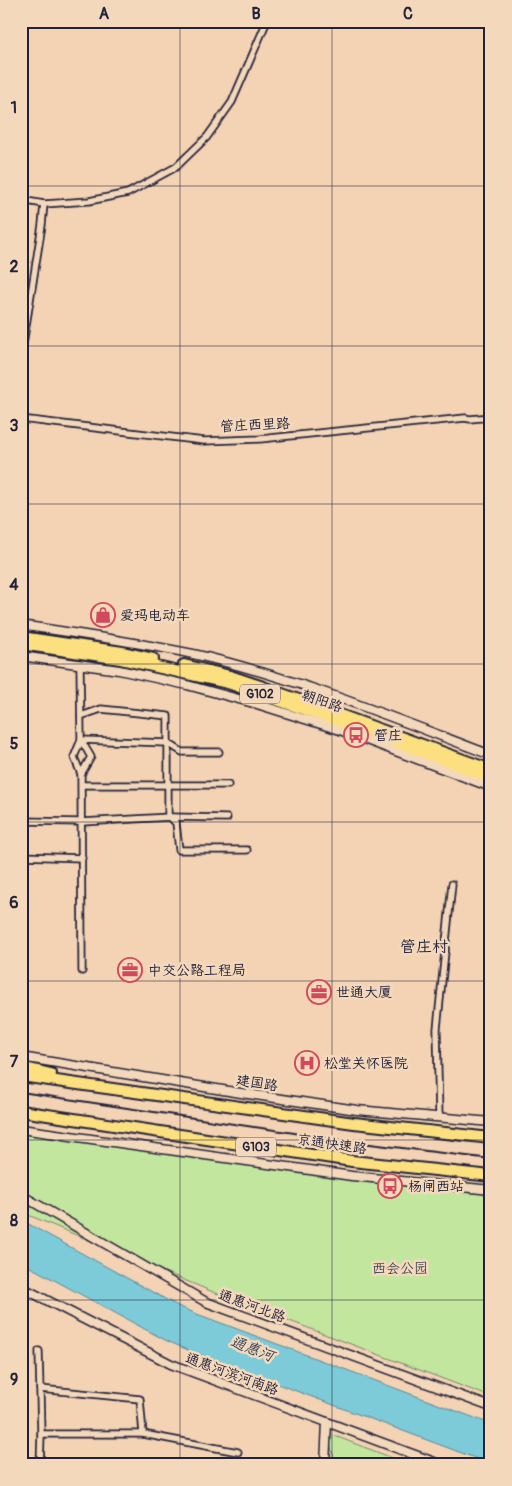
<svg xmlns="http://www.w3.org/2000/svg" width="512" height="1486" font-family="Pangolin,'LXGW WenKai TC',sans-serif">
<rect width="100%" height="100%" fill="#f4d3b4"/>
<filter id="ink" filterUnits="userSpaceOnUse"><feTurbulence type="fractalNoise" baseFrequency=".02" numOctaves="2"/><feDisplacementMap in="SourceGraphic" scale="10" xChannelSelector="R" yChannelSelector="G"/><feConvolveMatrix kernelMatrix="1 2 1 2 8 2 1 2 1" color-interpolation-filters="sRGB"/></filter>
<g filter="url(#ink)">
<!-- green -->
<g fill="#c3e69f" stroke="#72846d">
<path d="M21,1134l470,55v208l-278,-105 -192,-80z"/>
<path d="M327,1433l84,32h-75z"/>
</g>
<!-- water -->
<path fill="#7dcbd9" stroke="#59879a" d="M21,1220l157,86 19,8 294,110v40l-296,-111 -30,-13 -144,-78z"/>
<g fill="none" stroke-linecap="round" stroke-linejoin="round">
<defs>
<g id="street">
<path d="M21,200l23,4 45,-3 39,-8 48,-26 31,-30 25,-35 35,-81"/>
<path d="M21,357l21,-132 2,-21"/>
<path d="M21,419l183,22 56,-2 205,-21 5,1 21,-2"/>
<path d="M80,665l1,75 -7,17 7,17 10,-17 -10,-17"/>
<path d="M81,716l20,-7 67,7v99l8,8 3,27h68"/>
<path d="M81,740l87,3 14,9h37"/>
<path d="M81,774l1,197"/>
<path d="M82,785h146"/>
<path d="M21,821l61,1 88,-5 57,1"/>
<path d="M21,856l61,2"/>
<path d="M439,1117l-2,-88 15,-145"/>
<path d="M39,1351l2,83 -1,31"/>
<path d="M40,1389l100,10 3,35"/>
<path d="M41,1434h102l95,18"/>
</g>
<g id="secondary">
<path d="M21,625c58,9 115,17 172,29 102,23 200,64 298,101"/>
<path d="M21,656l98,14 68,15 70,19 83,26 151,57"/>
<path d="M21,1057l220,36 116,17 134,12"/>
<path d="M21,1129l331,47 139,14"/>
<path d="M21,1195l185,107 285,105"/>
<path d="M21,1287l150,77 271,101"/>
<path d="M325,1465l2,-43"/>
</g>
<g id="highway">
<path d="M21,637l101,15 31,7"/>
<path d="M21,644l100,15 107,24 130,45 133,50"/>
<path d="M184,665l46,11 33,11 228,83"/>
<path d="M21,1067l30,7"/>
<path d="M21,1076l333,47 137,15"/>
<path d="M21,1111l331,50 139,15"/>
</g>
</defs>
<!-- street casing -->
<use href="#street" stroke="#22223b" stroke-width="9"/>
<!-- secondary casing -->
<use href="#secondary" stroke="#22223b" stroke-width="11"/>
<!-- highway casing -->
<use href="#highway" stroke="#22223b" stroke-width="14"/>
<!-- street -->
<use href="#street" stroke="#f4d8bb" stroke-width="5.5"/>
<!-- secondary -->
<use href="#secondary" stroke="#f4d8bb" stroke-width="8"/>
<!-- highway -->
<use href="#highway" stroke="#fce080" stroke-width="10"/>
<!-- rail -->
<path stroke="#22223b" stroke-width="2" d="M21,1092l333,50 137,17"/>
</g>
</g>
<!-- grid -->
<path fill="none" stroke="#22223b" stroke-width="1" stroke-opacity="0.55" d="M180,21v1444M332,21v1444M21,186h470M21,346h470M21,504h470M21,664h470M21,822h470M21,981h470M21,1140h470M21,1300h470"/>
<!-- icons -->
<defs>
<symbol id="shop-ring" viewBox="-11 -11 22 22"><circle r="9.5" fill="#f4d8bb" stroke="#d1495b" stroke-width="1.5"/><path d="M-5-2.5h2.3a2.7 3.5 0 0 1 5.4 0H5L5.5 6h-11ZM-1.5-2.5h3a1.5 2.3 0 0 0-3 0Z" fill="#d1495b"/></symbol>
<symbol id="bus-ring" viewBox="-11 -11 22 22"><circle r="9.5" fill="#f4d8bb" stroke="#d1495b" stroke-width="1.5"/><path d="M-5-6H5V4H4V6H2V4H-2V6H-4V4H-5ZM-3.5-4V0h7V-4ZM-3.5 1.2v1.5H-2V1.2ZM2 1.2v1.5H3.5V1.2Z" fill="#d1495b"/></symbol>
<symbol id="office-ring" viewBox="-11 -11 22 22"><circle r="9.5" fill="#f4d8bb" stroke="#d1495b" stroke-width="1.5"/><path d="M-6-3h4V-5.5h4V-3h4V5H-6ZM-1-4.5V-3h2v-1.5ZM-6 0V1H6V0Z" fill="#d1495b"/></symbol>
<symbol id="hospital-ring" viewBox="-11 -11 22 22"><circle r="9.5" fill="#f4d8bb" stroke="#d1495b" stroke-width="1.5"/><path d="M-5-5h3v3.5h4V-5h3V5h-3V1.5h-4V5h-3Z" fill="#d1495b"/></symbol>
</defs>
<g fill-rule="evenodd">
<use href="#shop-ring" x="89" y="601" width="28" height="28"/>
<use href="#bus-ring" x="342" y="721" width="28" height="28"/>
<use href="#office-ring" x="116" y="956" width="28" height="28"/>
<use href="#office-ring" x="305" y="978" width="28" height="28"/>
<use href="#hospital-ring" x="293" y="1049" width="28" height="28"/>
<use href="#bus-ring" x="376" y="1172" width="28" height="28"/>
</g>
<g text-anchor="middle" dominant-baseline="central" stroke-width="5" stroke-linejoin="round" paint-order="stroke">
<!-- shield labels -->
<g fill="#f4d8bb" stroke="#615961" stroke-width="1">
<rect x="240" y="684.5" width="40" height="19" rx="4"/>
<rect x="236" y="1137.5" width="40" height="19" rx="4"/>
</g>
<g font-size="12" font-weight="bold" fill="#22223b">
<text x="260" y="694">G102</text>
<text x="256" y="1147">G103</text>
</g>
<!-- street labels -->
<g font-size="14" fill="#22223b" stroke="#f4d8bb">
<text transform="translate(255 425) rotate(-3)">管庄西里路</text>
<text transform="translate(322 701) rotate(19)">朝阳路</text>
<text transform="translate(257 1083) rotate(9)">建国路</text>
<text transform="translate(332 1144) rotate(8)">京通快速路</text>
<text transform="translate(252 1306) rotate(20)">通惠河北路</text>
<text transform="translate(232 1374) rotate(20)">通惠河滨河南路</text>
</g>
<!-- poi labels -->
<g font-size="14" fill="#22223b" stroke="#f4d8bb" text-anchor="start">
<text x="120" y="615">爱玛电动车</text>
<text x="374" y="735">管庄</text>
<text x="148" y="970">中交公路工程局</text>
<text x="336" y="992">世通大厦</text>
<text x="324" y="1063">松堂关怀医院</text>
<text x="408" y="1186">杨闸西站</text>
</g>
<!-- park labels -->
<g font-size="14" fill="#42494f" stroke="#f4d8bb">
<text x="400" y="1268">西会公园</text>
</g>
<!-- water labels -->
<g font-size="15" font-style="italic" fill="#34445b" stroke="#f4d8bb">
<text transform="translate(252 1349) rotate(21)">通惠河</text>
</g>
<!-- quarter labels -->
<g font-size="16" fill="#22223b" stroke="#f4d8bb">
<text x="424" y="947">管庄村</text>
</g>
</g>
<!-- margin -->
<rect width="512" height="1486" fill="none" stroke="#f4d8bb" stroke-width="55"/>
<rect x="28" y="28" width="456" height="1430" fill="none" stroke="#22223b" stroke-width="2"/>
<g font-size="16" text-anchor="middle" font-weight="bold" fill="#22223b">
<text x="104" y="19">A</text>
<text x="256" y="19">B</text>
<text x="408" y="19">C</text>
<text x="14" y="113">1</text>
<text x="14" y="272">2</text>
<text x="14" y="431">3</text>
<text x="14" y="590">4</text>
<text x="14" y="749">5</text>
<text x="14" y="908">6</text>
<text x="14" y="1067">7</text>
<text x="14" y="1226">8</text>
<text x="14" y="1385">9</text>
</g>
</svg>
